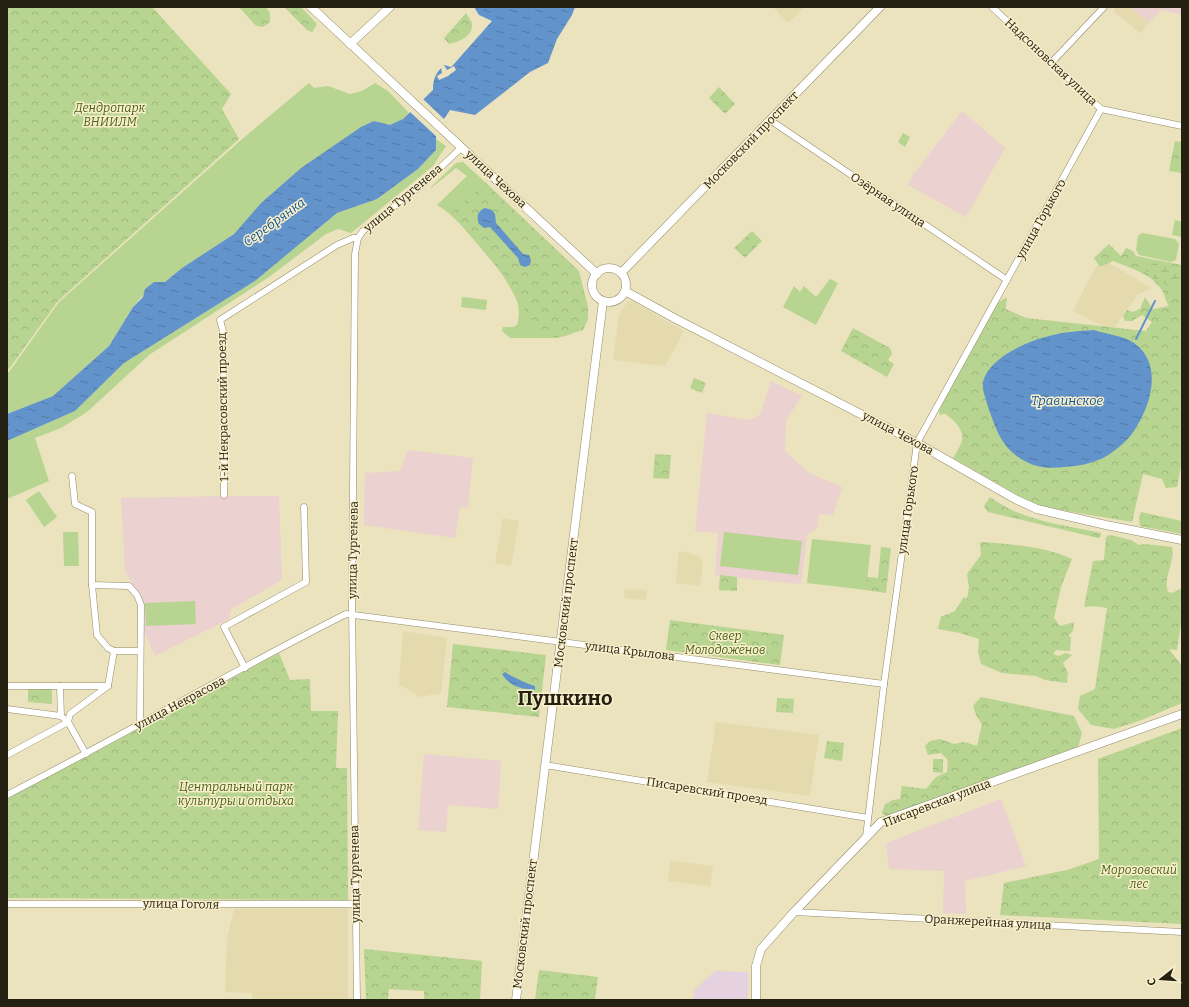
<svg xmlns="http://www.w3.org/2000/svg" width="1189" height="1007" font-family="Bitter,serif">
<defs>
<pattern id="forest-crowns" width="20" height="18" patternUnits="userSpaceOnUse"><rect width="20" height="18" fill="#b7d490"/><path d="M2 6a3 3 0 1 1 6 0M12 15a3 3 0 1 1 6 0" fill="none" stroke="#9db67b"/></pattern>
<pattern id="wetland-marsh" width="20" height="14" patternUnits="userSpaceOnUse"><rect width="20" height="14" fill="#b7d490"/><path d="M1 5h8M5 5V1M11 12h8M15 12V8" fill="none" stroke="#9db67b"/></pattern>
<pattern id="water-ripples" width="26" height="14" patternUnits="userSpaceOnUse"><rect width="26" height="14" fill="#6393cb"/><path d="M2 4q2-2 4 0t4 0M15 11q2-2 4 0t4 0" fill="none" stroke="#5178a4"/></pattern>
</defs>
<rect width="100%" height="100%" fill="#ebe2be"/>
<!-- built -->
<g fill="#e5daae">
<path d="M773,7h32l-17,16z"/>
<path d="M1116,7h14l19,15 -9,11 -27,-22z"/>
<path d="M1103,259l48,29 -14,7 -25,36 -39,-20 21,-41z"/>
<path d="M628,301l6,1 50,29 -19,35 -52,-6 6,-45z"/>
<path d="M503,518l16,3 -8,45 -16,-3z"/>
<path d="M679,551l21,5 3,8 -3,22 -24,-3z"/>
<path d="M625,589l22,1 -1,10 -22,-2z"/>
<path d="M403,631l44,7 -6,55 -21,4 -21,-13z"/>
<path d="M716,722l103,13 -9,61 -103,-14z"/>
<path d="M671,861l42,5 -3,20 -42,-5z"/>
<path d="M234,909h114v91h-96v-7l-27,-1 2,-54z"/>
</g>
<!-- education -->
<g fill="#ebd1d0">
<path d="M1130,7h52v8l-20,-5 -13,12z"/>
<path d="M962,111l43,37 -39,69 -58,-32 5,-10z"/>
<path d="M771,381l31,15 -16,24 -1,31 24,22 33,14 -9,28 -13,-1 -3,14 -10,7 -6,49 -86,-9 3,-42 -23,-2 12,-118 41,7 12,-5z"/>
<path d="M408,450l65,8 -5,50 -8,-1 -5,31 -91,-13 1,-52 35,-2z"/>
<path d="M229,496h50l3,84 -51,29 -2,10 -74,37 -11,-24 -2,-33 -17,-27 -4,-74z"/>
<path d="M424,754l77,7 -3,48 -50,-4 -2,27 -28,-2z"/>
<path d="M1001,799l25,67 -61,15 1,33 -23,-1 1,-42 -55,-2 -3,-26z"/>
</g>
<!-- medical -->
<path fill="#e5d1e0" d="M715,971l33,1v28h-55l1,-9z"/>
<!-- green -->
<g fill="#b7d490">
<path d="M309,83l5,5 14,-2 22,8 12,-3 13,-8 13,8 21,22 -6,6 -13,7 -15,-5 -74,47 -40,35 -27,31 -52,34 -17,14h-11l-21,25 -24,39 -56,50 -46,18v-43l2,1 50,-70 182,-162z"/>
<path d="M903,133l7,4 -5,10 -7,-5z"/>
<path d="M436,139l10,7 -13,20 -82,67 -13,-4 -12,5 -57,43 -120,78 -62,57 -26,16 -26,10 14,43 -42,18v-58l68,-30 49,-48 131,-82 82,-68 40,-14 41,-30 18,-19z"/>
<path d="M463,162l23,21 -4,55 28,48c-13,-21 -53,-71 -73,-81l30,-29 -11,-8 -25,20v-1l25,-24z"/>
<path d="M1175,220l7,2v15l-10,-2z"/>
<path d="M1142,233l33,6 4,5 -3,16 -5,2 -32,-7 -3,-5 2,-14z"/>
<path d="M830,279l8,4 -22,42 -33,-18 11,-21 6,6 4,-6 12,11z"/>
<path d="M512,289l60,45 -15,4h-47l-8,-7 1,-4h10l4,-2c4,-14 1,-24 -5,-36z"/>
<path d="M462,297l25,3 -1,10 -25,-3z"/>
<path d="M1007,297l-2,17 -60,99 -5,2 -1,-3 4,-11 54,-98z"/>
<path d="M39,491l18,26 -13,10 -18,-27z"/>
<path d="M63,532h15l1,34h-15z"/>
<path d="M724,532l78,9 -4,34 -78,-9z"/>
<path d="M812,539l59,6 -5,45 -59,-7z"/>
<path d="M195,601l1,23 -50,2 -1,-23z"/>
</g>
<!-- forest -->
<g fill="url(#forest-crowns)">
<path d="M7,7h145l79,87 -9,15 17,30 -181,162 -49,68 -2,-1z"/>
<path d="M239,7h27l4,6v9l-7,5 -6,-1 -2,-2 1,2z"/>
<path d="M284,7h17l16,17 -5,8 -5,-2z"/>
<path d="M466,13l6,10c1,14 -12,18 -23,21l-5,-6z"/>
<path d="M719,87l16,17 -10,10 -16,-16z"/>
<path d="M1175,141l7,1v31l-13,-2z"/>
<path d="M486,183l93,88 9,36v12l-5,11 -26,8 -17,-7 -23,-31 -15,-27 -51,-60z"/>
<path d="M752,231l10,10 -17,17 -11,-10z"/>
<path d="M1109,244l12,12 5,-8 7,3 3,5 46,9v196l-5,26 -11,1 -4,-9 -19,-5 -11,48 -95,-16 -84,-48c3,-5 7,-11 9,-17 3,-12 -11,-24 -20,-29l57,-106 27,12 120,13 6,-9 -10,-7 -10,6h-7l-2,-5 4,-6 6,2 7,-3 5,-12 8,12 16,-3c-4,-5 -4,-12 -8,-17 -11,-16 -31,-21 -48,-28l-13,6 -6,-9z"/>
<path d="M853,328l37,20 2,6 -4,6 6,4 -7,13 -46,-26z"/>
<path d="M694,378l12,5 -4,10 -12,-5z"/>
<path d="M655,454l16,1 -2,24 -16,-1z"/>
<path d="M990,497c32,24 73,28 111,36v3l-3,2 -110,-26 -4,-6z"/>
<path d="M1141,512l41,9v13l-42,-8 -1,-9z"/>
<path d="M1110,535l21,5 8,5 6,-1 27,3c3,16 -9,29 -4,45l4,1 10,-5v29l-5,33 -8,-1 13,17v37l-43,18 -25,8 -23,-4 -13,-16 2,-13 15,-7 12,-81 -12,-2 -11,1 9,-46 11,-1 2,-23z"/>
<path d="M980,542c30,2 64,4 92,17l-11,28 -7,31 6,8 14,-4 -1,9 -5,5 3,1 -1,14 -14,-1 -3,4 6,2 6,-3 7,2 -9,8 5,10 -1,10 -22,-3 -9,-4 -34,-3 -21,-9 -3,-12 1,-13 -19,-6 -22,-4 3,-12 14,-6 9,-14 3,2 2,-12 -2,-13 14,-19z"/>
<path d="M881,547l10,1 -5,45 -20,-3 1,-13 11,1z"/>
<path d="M720,575l17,2v14l-18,-1z"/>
<path d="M670,620l114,15 -4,30 -114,-15z"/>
<path d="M453,644l93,11 -7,62 -92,-10z"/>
<path d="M279,653l11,27 20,-1 1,32h27l-2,57h11l1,132 -341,-2v-100z"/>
<path d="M28,689h24v15l-24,-2z"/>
<path d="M981,697l93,19 8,17 -4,14 -191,70 -5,-4 3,-9 8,-4 7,-1 2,-13 24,3 10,-12 11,-5 1,-12 -7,-7 -13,2 -3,-9 5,-5 10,-2 14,5 10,-2 13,4 5,-22 -5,-7 -4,-11z"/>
<path d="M777,698l17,1 -1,14 -17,-1z"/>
<path d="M1182,728v196l-182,-9 4,-32 63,-13 32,-11 -1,-100z"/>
<path d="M827,741l17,2 -2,18 -18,-3z"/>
<path d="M933,759h10v14l-10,-1z"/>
<path d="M364,949l118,12 -2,39h-56v-9l-35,-2 -1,11h-22z"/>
<path d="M539,970l59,7 -3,23h-60z"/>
</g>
<!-- wetland -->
<path fill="url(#wetland-marsh)" d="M1151,264l31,5v16c-14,5 -26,-5 -37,-13z"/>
<!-- water -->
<g fill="url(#water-ripples)">
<path d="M474,7h101l-3,8 -15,24 -9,24 -18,9 -55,43 -25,-5 -14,21v19l-18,19 -41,30 -40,14 -82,68 -131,82 -49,48 -68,30v-27l46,-18 56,-50 24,-39 10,-10 2,-8 9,-7h11l17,-14 52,-34 27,-31 40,-35 60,-41 13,-6 16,4 13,-6 30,-29c0,-12 3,-17 11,-25l7,2 3,-3 38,-43 -13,-6z"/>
<path d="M485,208l7,2 3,4 1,9 27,31 6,1 2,5 -1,5 -5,2 -5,-2 -2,-7 -28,-31 -6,1 -5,-4c-3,-8 -1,-13 6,-16z"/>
<path d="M1094,330c12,4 30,6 40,13 31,22 16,67 -3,92 -6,8 -19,18 -28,23 -13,6 -25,8 -38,9 -22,3 -42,-2 -58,-20 -9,-11 -13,-24 -18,-37 -2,-8 -7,-19 -6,-27 4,-24 44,-42 66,-47 14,-4 30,-5 45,-6z"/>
<path d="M505,672c3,3 25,13 30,14v4c-15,-1 -25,-4 -33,-16z"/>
</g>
<!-- pier -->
<g fill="#ebe2be">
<path d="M444,65l3,5 7,-4 2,4 -8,6 -9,4 -2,-4 5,-3 -1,-6z"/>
<path d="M422,98l23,22 -7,11v7l-29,-27z"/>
</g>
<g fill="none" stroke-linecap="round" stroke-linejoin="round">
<!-- stream -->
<path stroke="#6393cb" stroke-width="2" d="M1136,339l19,-38"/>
<defs>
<g id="street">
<path d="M992,7l109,102 81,17"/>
<path d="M1052,62l52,-55"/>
<path d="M770,120l237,160"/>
<path d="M72,476l3,28 17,8v73l5,50 11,13 6,3h26"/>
<path d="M224,495l-1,-164 -3,-11 117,-75 16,-7h5"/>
<path d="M92,585l37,1 8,9 4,10 -1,120"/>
<path d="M245,668l-21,-41 82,-45 -2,-75"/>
<path d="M7,686h101"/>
<path d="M60,686l1,30"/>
<path d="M7,709l54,7 7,6"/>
<path d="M68,722l2,-8 38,-28 6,-35"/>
<path d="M7,755l61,-33 18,32"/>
<path d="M545,765l323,53"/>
<path d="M7,795c114,-59 224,-123 339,-181l538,70"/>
<path d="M866,837l18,-153 33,-241 184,-334"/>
<path d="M7,904h348"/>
<path d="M794,912l388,20"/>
<path d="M357,1000l-5,-395 3,-351 3,-16 5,-7 61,-48 38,-36"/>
</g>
<g id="secondary">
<path d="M311,7l286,267"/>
<path d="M350,44l40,-37"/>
<circle cx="609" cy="285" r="17"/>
<path d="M621,273l259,-266"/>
<path d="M625,291l51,28 241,124 100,57 20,9 69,16 76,15"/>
<path d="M516,1000l87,-699"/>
<path d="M756,1000v-34l5,-17 33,-37 87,-90 301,-108"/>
</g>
</defs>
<!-- street casing -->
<use href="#street" stroke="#938a69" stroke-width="7"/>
<!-- secondary casing -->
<use href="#secondary" stroke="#938a69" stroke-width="9"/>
<!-- street -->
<use href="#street" stroke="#fff" stroke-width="6"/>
<!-- secondary -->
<use href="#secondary" stroke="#fff" stroke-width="8"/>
</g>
<g text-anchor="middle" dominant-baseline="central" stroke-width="3" stroke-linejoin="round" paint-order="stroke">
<!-- street labels -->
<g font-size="12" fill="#242113" stroke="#f9efcb">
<text transform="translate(1051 62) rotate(43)">Надсоновская улица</text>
<text transform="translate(751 140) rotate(-46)">Московский проспект</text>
<text transform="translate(496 179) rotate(43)">улица Чехова</text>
<text transform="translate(403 198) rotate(-40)">улица Тургенева</text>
<text transform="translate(888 200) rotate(34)">Озёрная улица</text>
<text transform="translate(1041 219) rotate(-61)">улица Горького</text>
<text transform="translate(223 407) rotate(-91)">1-й Некрасовский проезд</text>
<text transform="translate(898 433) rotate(28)">улица Чехова</text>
<text transform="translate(908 510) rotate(-82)">улица Горького</text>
<text transform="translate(353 550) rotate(-89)">улица Тургенева</text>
<text transform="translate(566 603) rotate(-83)">Московский проспект</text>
<text transform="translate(630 651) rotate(7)">улица Крылова</text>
<text transform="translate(180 703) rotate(-28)">улица Некрасова</text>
<text transform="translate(707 791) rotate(9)">Писаревский проезд</text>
<text transform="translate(937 803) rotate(-21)">Писаревская улица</text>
<text transform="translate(355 874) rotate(-91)">улица Тургенева</text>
<text transform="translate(181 904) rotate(1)">улица Гоголя</text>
<text transform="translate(988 922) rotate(3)">Оранжерейная улица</text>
<text transform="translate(525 924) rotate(-83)">Московский проспект</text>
</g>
<!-- park labels -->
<g font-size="12" font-style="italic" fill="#476118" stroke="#f9efcb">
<text x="110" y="108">Дендропарк<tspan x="110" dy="14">ВНИИЛМ</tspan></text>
<text x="725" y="636">Сквер<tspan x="725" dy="14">Молодожёнов</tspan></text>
<text x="236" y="787">Центральный парк<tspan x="236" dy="14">культуры и отдыха</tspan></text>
<text x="1139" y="870">Морозовский<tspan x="1139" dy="14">лес</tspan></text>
</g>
<!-- water labels -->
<g font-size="13" font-style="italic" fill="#0b5497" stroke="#f9efcb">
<text transform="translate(274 222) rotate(-36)">Серебрянка</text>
<text x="1067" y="400">Травинское</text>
</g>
<!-- town labels -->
<g font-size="20" font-weight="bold" fill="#242113" stroke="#f9efcb">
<text x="565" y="698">Пушкино</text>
</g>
</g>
<!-- border -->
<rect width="1189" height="1007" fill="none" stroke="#242113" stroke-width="16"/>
<!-- north arrow -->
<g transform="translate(1161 979) rotate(253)" stroke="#f9efcb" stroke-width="3" paint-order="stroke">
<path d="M0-3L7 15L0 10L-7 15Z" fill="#242113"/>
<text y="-6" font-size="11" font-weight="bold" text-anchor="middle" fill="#242113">С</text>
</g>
</svg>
